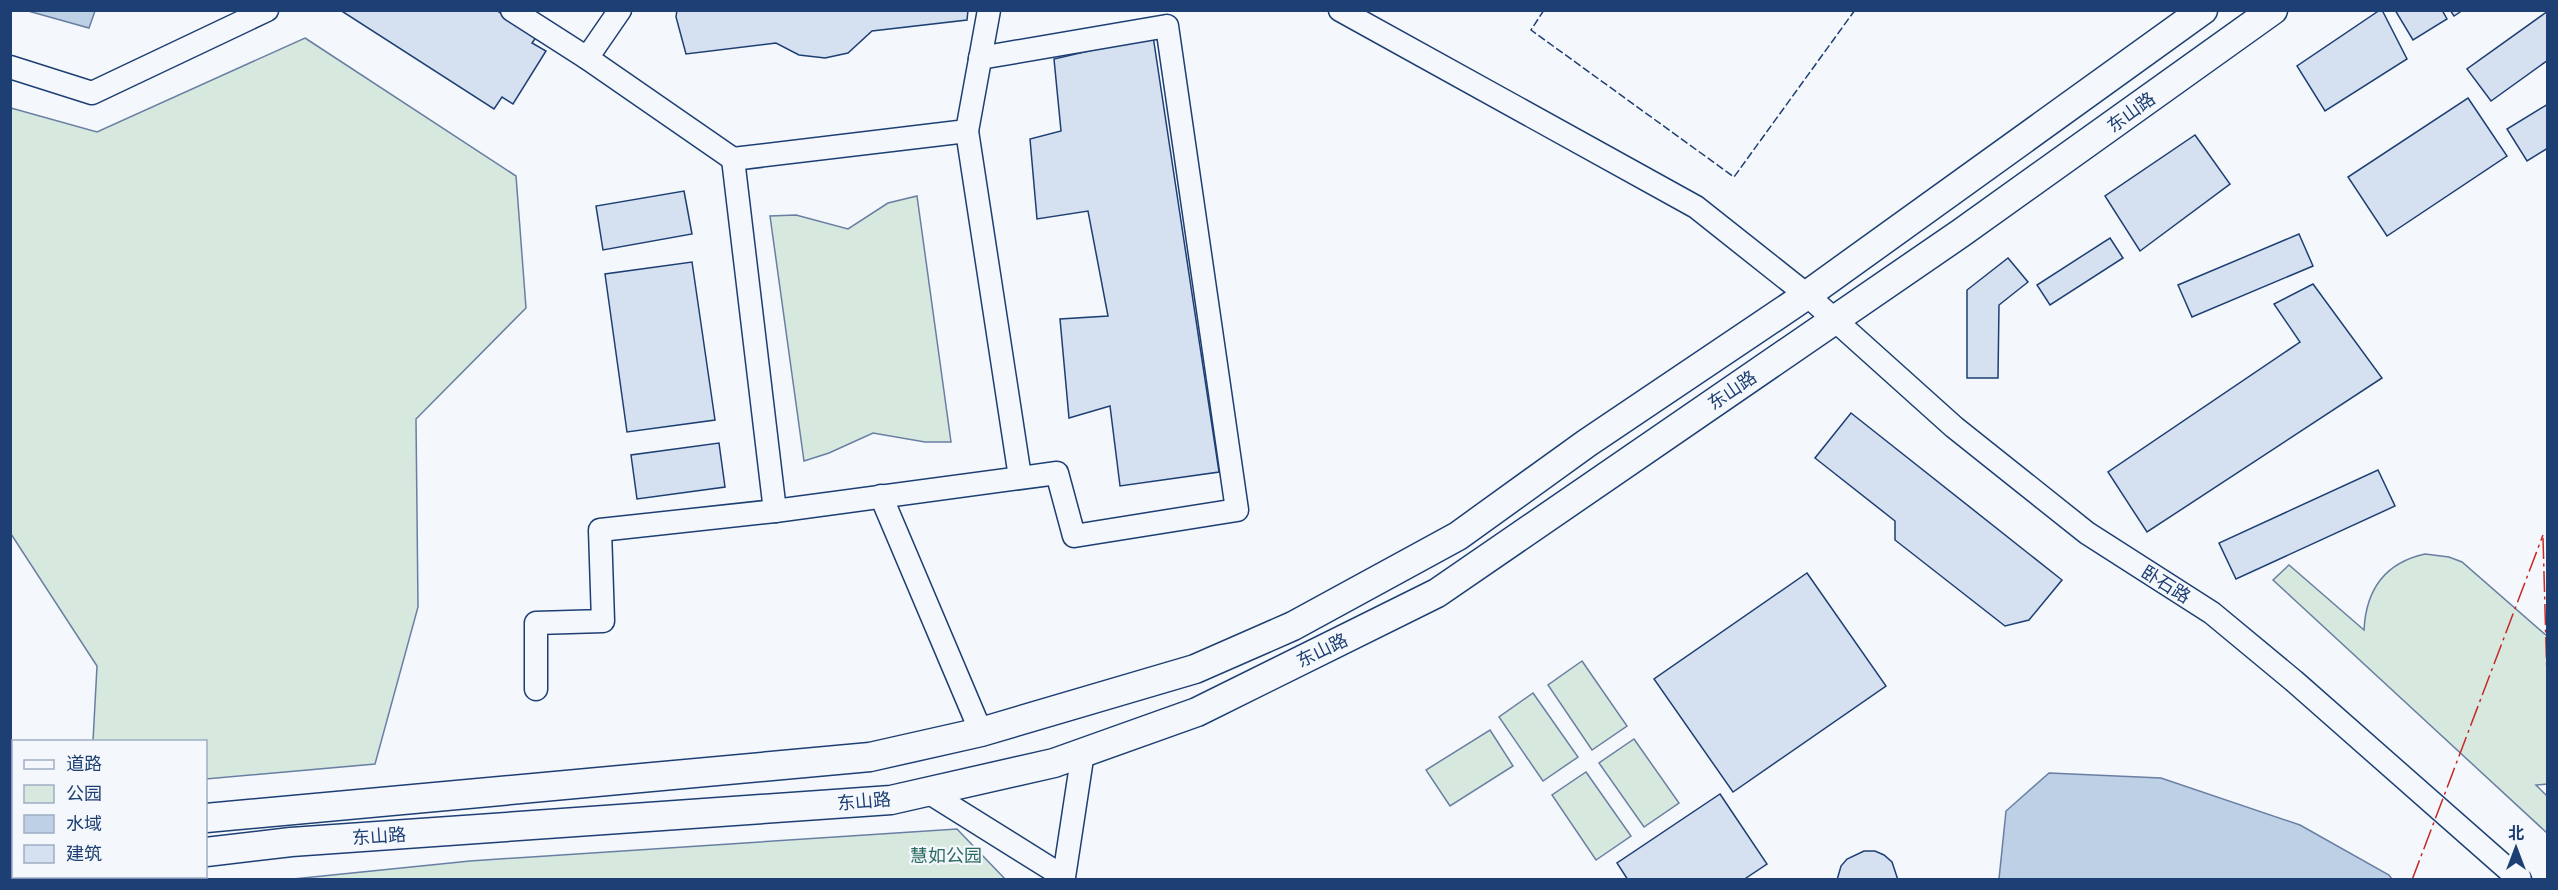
<svg xmlns="http://www.w3.org/2000/svg" width="2558" height="890" font-family="'PT Sans','Noto Sans SC',sans-serif">
<rect width="100%" height="100%" fill="#f4f7fb"/>
<!-- green -->
<g fill="#d7e8df" stroke="#687fa3" stroke-width="1.5">
<path d="M305,38l211,138 10,132 -110,111 2,188 -43,157 -169,15v-37l-113,-1 4,-75 -86,-132v-426l86,24z"/>
<path d="M917,196l34,246h-26l-52,-9 -44,20 -25,8 -34,-245 26,-1 52,14 40,-26z"/>
<path d="M2425,554l24,3 13,5 85,74v148l-11,1 11,11v37l-274,-253 16,-15 75,65c2,-40 20,-67 61,-76z"/>
<path d="M1582,661l45,65 -35,24 -44,-65z"/>
<path d="M1533,693l45,64 -35,24 -44,-64z"/>
<path d="M1490,730l23,36 -63,40 -24,-36z"/>
<path d="M1634,739l45,64 -35,24 -45,-64z"/>
<path d="M1586,772l45,64 -35,24 -44,-65z"/>
<path d="M957,829l48,50h-712l177,-18z"/>
</g>
<!-- water -->
<g fill="#bed0e5" stroke="#687fa3" stroke-width="1.5">
<path d="M28,11h67l-6,17z"/>
<path d="M2049,773l112,5 139,47 89,50 3,4h-393l7,-68z"/>
</g>
<!-- building -->
<g fill="#d5e0f0" stroke="#1d3f73" stroke-width="1.5">
<path d="M340,10h156l41,26 -5,7 14,8 -33,53 -11,-7 -8,12z"/>
<path d="M677,10h291l-1,10 -95,11 -24,22 -23,5 -26,-3 -23,-12 -90,11 -10,-37z"/>
<path d="M2380,10h2l25,49 -82,52 -28,-45z"/>
<path d="M2395,10h47l5,9 -34,21z"/>
<path d="M2450,10h13l-9,6z"/>
<path d="M2548,11v49l-57,41 -24,-32z"/>
<path d="M1153,36l66,436 -99,14 -10,-80 -41,12 -9,-99 48,-3 -20,-105 -51,8 -7,-80 31,-8 -7,-72z"/>
<path d="M2468,98l39,58 -120,80 -39,-59z"/>
<path d="M2548,104v44l-21,13 -20,-32z"/>
<path d="M2195,135l35,49 -90,67 -35,-55z"/>
<path d="M684,191l8,43 -89,16 -7,-44z"/>
<path d="M2299,234l14,32 -121,51 -14,-32z"/>
<path d="M2110,238l13,20 -73,47 -13,-20z"/>
<path d="M2008,258l20,24 -29,23 -1,73h-31v-88z"/>
<path d="M692,262l23,158 -88,12 -22,-158z"/>
<path d="M2313,284l69,94 -235,154 -39,-60 192,-130 -26,-38z"/>
<path d="M1851,413l211,167 -33,40 -24,6 -110,-86v-19l-80,-63z"/>
<path d="M719,443l6,44 -88,12 -6,-44z"/>
<path d="M2378,470l17,36 -159,73 -17,-36z"/>
<path d="M1807,573l79,113 -153,106 -79,-113z"/>
<path d="M1720,794l47,70 -24,16h-115l-11,-17z"/>
<path d="M1864,851h11l9,4 8,7 6,18h-61l4,-14 6,-7z"/>
</g>
<g fill="none" stroke-linecap="round" stroke-linejoin="round">
<defs>
<g id="minor">
<path d="M512,10l75,48 146,101 234,-28 22,-121"/>
<path d="M1340,10l356,197 111,88 147,132 133,106 125,80 82,68 226,199"/>
<path d="M587,58l33,-48"/>
<path d="M10,67l82,26 175,-83"/>
<path d="M967,131l53,346"/>
<path d="M733,159l42,352"/>
<path d="M881,496l100,236"/>
<path d="M536,689v-66l67,-2 -3,-91 175,-19 282,-38 17,63 163,-26 -70,-484 -187,32"/>
<path d="M928,792l136,85 19,-125"/>
</g>
<g id="major">
<path d="M206,818l664,-61 111,-25 214,-63 98,-43 165,-90 129,-93 220,-148 396,-285"/>
<path d="M10,841h4"/>
<path d="M206,852l85,-10 600,-42 163,-37 143,-51 240,-119 524,-360 312,-223"/>
<path d="M10,876h4"/>
</g>
</defs>
<!-- minor casing -->
<use href="#minor" stroke="#1d3f73" stroke-width="25"/>
<!-- major casing -->
<use href="#major" stroke="#1d3f73" stroke-width="31"/>
<!-- minor -->
<use href="#minor" stroke="#f4f7fb" stroke-width="22"/>
<!-- major -->
<use href="#major" stroke="#f4f7fb" stroke-width="28"/>
<!-- fence -->
<path stroke="#1d3f73" stroke-width="1.5" stroke-dasharray="8 3" stroke-linecap="butt" d="M1544,10l-13,20 203,147 121,-167"/>
<!-- power -->
<g stroke="#c62828" stroke-width="1.5" stroke-dasharray="21 4.5 3 4.5" stroke-linecap="butt">
<path d="M2543,538l5,176"/>
<path d="M2412,880l131,-345"/>
</g>
</g>
<g text-anchor="middle" dominant-baseline="central" stroke-width="4.5" stroke-linejoin="round" paint-order="stroke">
<!-- street labels -->
<g font-size="18" fill="#1d3f73" stroke="#f4f7fb">
<text transform="translate(2131 112) rotate(-36)">东山路</text>
<text transform="translate(1732 390) rotate(-34)">东山路</text>
<text transform="translate(2166 584) rotate(32)">卧石路</text>
<text transform="translate(1322 650) rotate(-26)">东山路</text>
<text transform="translate(864 801) rotate(-5)">东山路</text>
<text transform="translate(379 836) rotate(-4)">东山路</text>
</g>
<!-- park labels -->
<g font-size="18" fill="#2c6c60" stroke="#f4f7fb">
<text x="946" y="855">慧如公园</text>
</g>
</g>
<!-- border -->
<rect width="2558" height="890" fill="none" stroke="#1d3f73" stroke-width="24"/>
<!-- legend -->
<rect x="12" y="740" width="195" height="138" fill="#f4f7fb" stroke="#9eadc5" stroke-width="1.5"/>
<rect x="24" y="760" width="30" height="9" fill="#f4f7fb" stroke="#9eadc5" stroke-width="1.5"/>
<text x="66" y="770" font-size="18" fill="#1d3f73">道路</text>
<rect x="24" y="785" width="30" height="18" fill="#d7e8df" stroke="#9eadc5" stroke-width="1.5"/>
<text x="66" y="800" font-size="18" fill="#1d3f73">公园</text>
<rect x="24" y="815" width="30" height="18" fill="#bed0e5" stroke="#9eadc5" stroke-width="1.5"/>
<text x="66" y="830" font-size="18" fill="#1d3f73">水域</text>
<rect x="24" y="845" width="30" height="18" fill="#d5e0f0" stroke="#9eadc5" stroke-width="1.5"/>
<text x="66" y="860" font-size="18" fill="#1d3f73">建筑</text>
<!-- north arrow -->
<g transform="translate(2516 848)" stroke="#f4f7fb" stroke-width="4.5" paint-order="stroke">
<path d="M0-4.5L10 22L0 15L-10 22Z" fill="#1d3f73"/>
<text y="-9" font-size="16" font-weight="bold" text-anchor="middle" fill="#1d3f73">北</text>
</g>
</svg>
